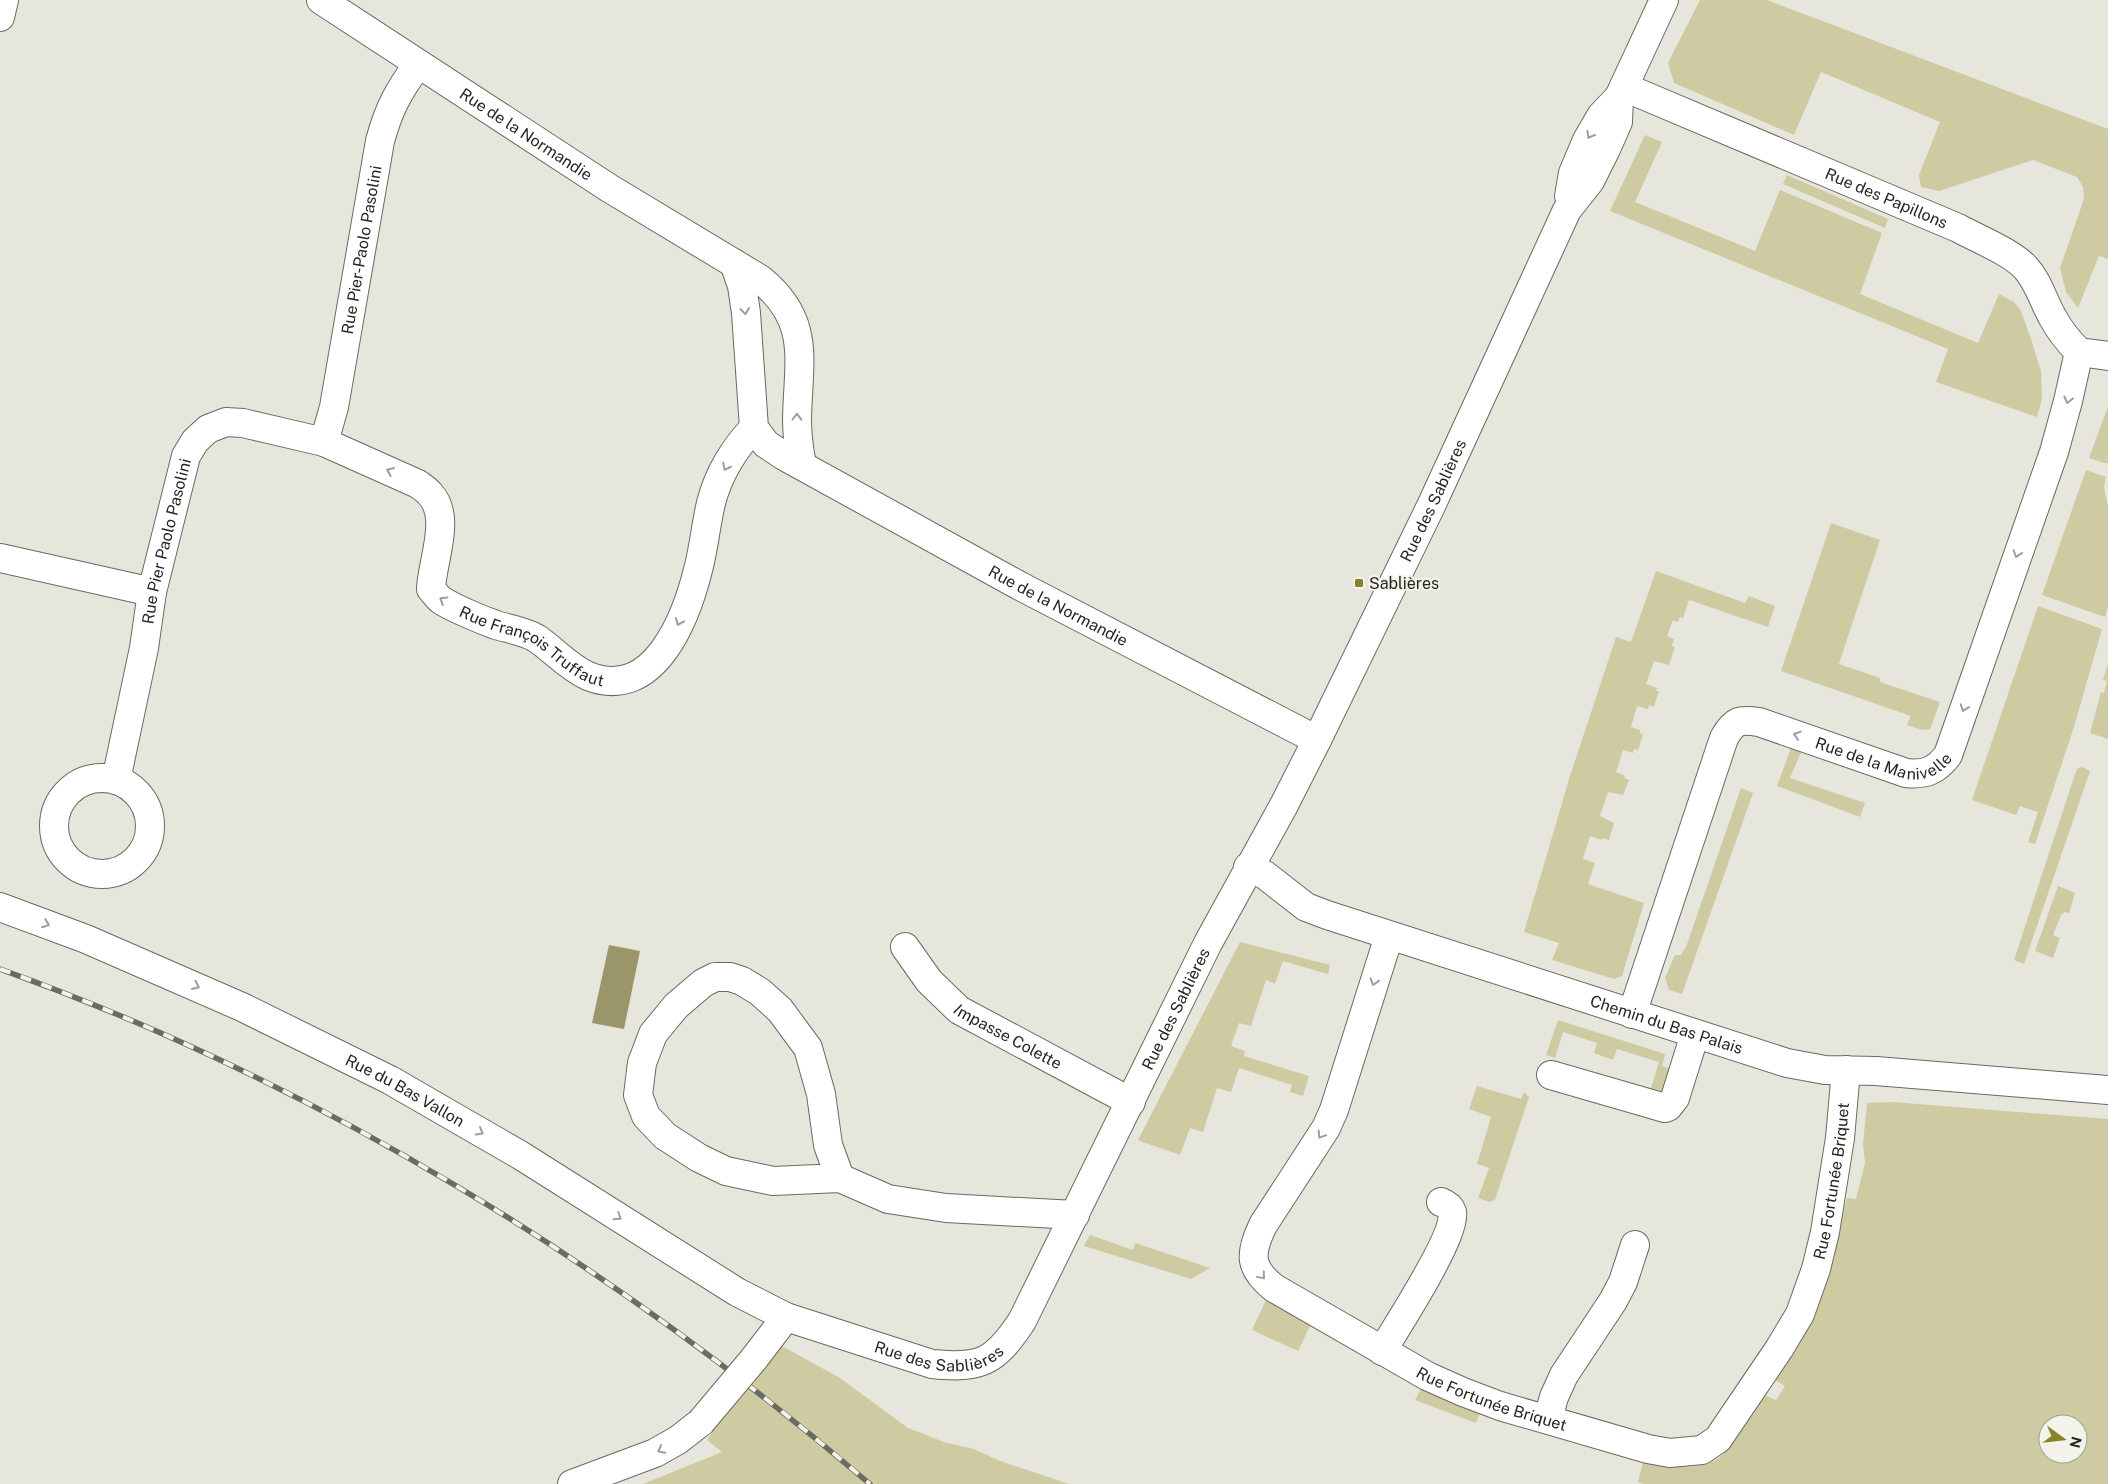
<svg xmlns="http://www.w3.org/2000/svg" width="2108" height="1484" font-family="'Public Sans',sans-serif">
<rect width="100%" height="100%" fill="#e6e6dc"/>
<!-- green -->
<g fill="#cecba2" fill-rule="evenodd">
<path d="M1700,0h67l341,129v130l-9,-3 -21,52 -12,-16 -6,-24 24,-69 -1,-12 -6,-10 -44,-17 -94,31 -18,-4 -2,-12 21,-53 -119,-50 -27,63 -120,-52 -6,-20z"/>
<path d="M1645,135l17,7 -27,60 120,49 25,-61 102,43 -22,61 118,49 21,-49 15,8 7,9 10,28 10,32 1,28 -5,18 -101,-35 12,-33 -338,-138z"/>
<path d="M1787,175l101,44 -3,9 -102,-44z"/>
<path d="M2108,406v57h-4l-15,-5z"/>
<path d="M2086,470l20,7 -2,10 4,20v100l-3,10 -63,-22z"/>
<path d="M1831,523l49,17 -41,124 41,14v4l60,20 -10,27 -8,1 -15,-5 4,-9 -130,-45z"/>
<path d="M1656,571l89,32 4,-7 26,10 -7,21 -79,-27 -6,18 -3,-1 -2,5 -5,-2 -6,16 7,3 -2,7 3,1 -6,18 -15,-4 -8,23 11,4 -1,3h3l-5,16 -5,-2 -1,4 -11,-3 -6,21 9,3v3l3,2 -5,15 -4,-1 -1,4 -10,-3 -7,22 9,4 -1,2 5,2 -6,15 -15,-3 -8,24 14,7 -5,17 -6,-2 -1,2 -12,-4 -7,23 12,4 -7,21 56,19 -22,73 -8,3 -62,-19 7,-17 -35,-11 46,-156 46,-139 15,5z"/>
<path d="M2038,606l64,23 -28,98 -39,117 -7,-2 10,-30 -18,-6 -4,9 -44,-15z"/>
<path d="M2108,664v75l-18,-6 11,-41 3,1 3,-12 -4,-1z"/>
<path d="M1791,748l10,4 -11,26 75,25 -5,14 -83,-31z"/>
<path d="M2082,767l8,4 -66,193 -10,-4 61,-186 2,-5z"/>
<path d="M1741,788l12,5 -71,201 -13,-4 -4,-12 10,-23h6l5,-8z"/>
<path d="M2058,886l17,7 -6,20 -4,-1 -4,3 -8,20 7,3 -7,20 -18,-7z"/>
<path d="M1240,942l90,23 -2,9 -45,-13 -8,23 -9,-4 -15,46 -12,-3 -8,23 14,5 -1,5 65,20 -6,20 -13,-4 2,-7 -53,-17 -8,24 -14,-4 -14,44 -13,-4 -10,27 -37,-13 -5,-2z"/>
<path d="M1558,1020l107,34 -3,12 10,3 -7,23 -14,-4 8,-26 -42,-13 -4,11 -19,-7 3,-10 -34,-11 -8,26 -9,-3z"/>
<path d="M1477,1086l44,13 3,-7 5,5 -34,103 -6,2 -11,-4 11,-30 -12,-4 14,-47 -22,-8z"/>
<path d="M1892,1102l216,17v365h-464l-6,-2 5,-20c22,4 52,9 73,-2 16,-9 37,-48 48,-65l12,5 9,-14 -10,-6 53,-112 19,-70 9,1 9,-36 -2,-19 4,-41zM2048,1424h30v30h-30z"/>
<path d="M1090,1235l43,15 2,-7 75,25 -19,11 -107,-33z"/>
<path d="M1267,1298l45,24 -14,29 -46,-21z"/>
<path d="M782,1346l58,32 68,50 36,14 30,7 26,12 69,23h-426l79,-32 -15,-12c22,-34 46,-67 75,-94z"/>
<path d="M1423,1385l58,25 -5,13 -61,-23z"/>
</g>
<!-- water -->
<path fill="#9a966a" d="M609,945l31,6 -16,78 -32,-6z"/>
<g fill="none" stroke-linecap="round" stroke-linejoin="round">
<defs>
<g id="minor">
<path id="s1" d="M321,0l288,188 151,91c52,42 38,82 37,140 0,16 2,31 5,46"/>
<path d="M0,17l4,-17"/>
<path id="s2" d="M1624,87l334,141c20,11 51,23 67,39 14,15 18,34 28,51 7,13 16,24 26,34l29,4"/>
<path d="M1569,196l4,-23 14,-33 14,-24 18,-19 45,-97"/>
<path id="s3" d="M734,263l8,23 4,27 8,115 12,16 18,12 236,130 297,154"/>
<path id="s4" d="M324,442l10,-35 46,-266c9,-33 18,-49 38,-77"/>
<path d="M0,558l152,34"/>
<circle cx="102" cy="826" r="48"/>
<path id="s5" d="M116,780l28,-132 8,-56 34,-136 9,-15 13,-12 18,-7 17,1 81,19 94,42c4,3 9,6 12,10 22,23 2,67 1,95 3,3 6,8 10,11 12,8 41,20 55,25 13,4 28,6 40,13 18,12 32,29 52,38 67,27 99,-60 111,-110 5,-20 7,-42 12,-63 7,-28 23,-55 43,-75"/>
<path id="s6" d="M1248,867l17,8 41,32 21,8 460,148 38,7 51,1 232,19"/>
<path id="s7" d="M0,907l86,32 156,68 148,73 130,75 217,137 49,25 146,47c49,5 63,-2 90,-43l186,-378 76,-138 33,-65 114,-234 136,-296 23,-29 16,-32 12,-27 1,-25"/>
<path id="s8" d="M1389,936l-55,174 -8,18 -63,97c-14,29 -14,43 11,63l153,88 36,16 37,14 148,43 22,4 32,-3 16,-11 61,-90 21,-35 16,-45 9,-37 15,-94 6,-68"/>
<path id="s9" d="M905,947l24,34 30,29 172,92"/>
<path id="s10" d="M1632,1014l92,-276c10,-18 16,-19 35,-16l147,51c19,2 30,-2 42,-18l106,-303 14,-51 11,-49"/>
<path d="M1551,1075l114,33 3,-1 7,-9 20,-64"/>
<path d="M840,1178l-67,3 -47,-10 -27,-13 -34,-22 -19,-20 -8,-21 4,-32 11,-29 23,-28 27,-23 12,-6h15l12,4 18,11 20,18 28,38 13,46 7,51 12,33 48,21 58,9 129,7"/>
<path d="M1382,1351c14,-23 75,-117 70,-139 -2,-6 -6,-8 -11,-10"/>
<path d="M753,1360l33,-43"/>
<path d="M1548,1419l6,-22 10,-22 49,-74 10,-19 12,-37"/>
<path d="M572,1484l83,-31 23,-13 23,-18"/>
</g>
</defs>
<!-- minor casing -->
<use href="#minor" stroke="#6a6961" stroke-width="30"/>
<!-- minor -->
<use href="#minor" stroke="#fff" stroke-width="28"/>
<defs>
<path id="rail" d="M0,969c319,114 613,296 870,515"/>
</defs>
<!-- rail casing -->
<use href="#rail" stroke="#6b6b66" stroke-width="5.5"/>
<!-- rail -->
<use href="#rail" stroke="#f4f3e9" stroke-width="4" stroke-dasharray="11" stroke-linecap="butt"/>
<defs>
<path id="minor-bridge" d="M701,1422l52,-62"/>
</defs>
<!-- minor-bridge casing -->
<use href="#minor-bridge" stroke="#6a6961" stroke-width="30" stroke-linecap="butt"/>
<!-- minor-bridge -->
<use href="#minor-bridge" stroke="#fff" stroke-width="28"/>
</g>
<!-- one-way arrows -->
<defs><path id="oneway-chevron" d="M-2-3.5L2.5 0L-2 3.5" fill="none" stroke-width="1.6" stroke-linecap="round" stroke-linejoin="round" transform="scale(1.25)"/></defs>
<g stroke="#9d9d9c">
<use href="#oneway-chevron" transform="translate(1590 135) rotate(119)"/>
<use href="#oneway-chevron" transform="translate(745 311) rotate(83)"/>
<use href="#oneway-chevron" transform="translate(2068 400) rotate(104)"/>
<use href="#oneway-chevron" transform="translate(797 417) rotate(-89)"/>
<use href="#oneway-chevron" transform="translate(726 467) rotate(117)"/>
<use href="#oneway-chevron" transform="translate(390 471) rotate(-157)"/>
<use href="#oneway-chevron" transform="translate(2017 554) rotate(109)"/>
<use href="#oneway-chevron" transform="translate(443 600) rotate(-148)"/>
<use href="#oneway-chevron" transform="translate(679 622) rotate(113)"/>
<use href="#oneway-chevron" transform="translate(1964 708) rotate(109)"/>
<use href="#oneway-chevron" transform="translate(1797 735) rotate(-162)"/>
<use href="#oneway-chevron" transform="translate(46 924) rotate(21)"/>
<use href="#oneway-chevron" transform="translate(1374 982) rotate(107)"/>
<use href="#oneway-chevron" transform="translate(196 986) rotate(24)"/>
<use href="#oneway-chevron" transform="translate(480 1132) rotate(30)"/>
<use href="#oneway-chevron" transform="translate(1321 1135) rotate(123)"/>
<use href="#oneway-chevron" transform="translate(618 1217) rotate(33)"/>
<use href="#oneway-chevron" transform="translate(1262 1276) rotate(50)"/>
<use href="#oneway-chevron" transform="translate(661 1450) rotate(152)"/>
</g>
<!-- markers -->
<rect fill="#8a8229" stroke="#f4f3e9" stroke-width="2" x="1354" y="578" width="10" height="10" rx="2.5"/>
<g text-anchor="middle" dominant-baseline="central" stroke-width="4" stroke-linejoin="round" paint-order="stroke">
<!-- street labels -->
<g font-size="16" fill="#252522" stroke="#f4f3e9">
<text stroke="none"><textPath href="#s1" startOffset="245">Rue de la Normandie</textPath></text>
<text stroke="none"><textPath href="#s2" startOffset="285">Rue des Papillons</textPath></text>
<text stroke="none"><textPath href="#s4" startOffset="196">Rue Pier-Paolo Pasolini</textPath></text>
<text stroke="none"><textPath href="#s7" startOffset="2068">Rue des Sablières</textPath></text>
<text stroke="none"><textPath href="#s5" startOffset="244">Rue Pier Paolo Pasolini</textPath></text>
<text stroke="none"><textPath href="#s3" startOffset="521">Rue de la Normandie</textPath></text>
<text stroke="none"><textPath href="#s5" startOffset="821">Rue François Truffaut</textPath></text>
<text stroke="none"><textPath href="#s10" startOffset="466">Rue de la Manivelle</textPath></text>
<text stroke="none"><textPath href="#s7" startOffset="1498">Rue des Sablières</textPath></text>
<text stroke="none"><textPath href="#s6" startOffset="450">Chemin du Bas Palais</textPath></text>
<text stroke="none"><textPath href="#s9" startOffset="139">Impasse Colette</textPath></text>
<text stroke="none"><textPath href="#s7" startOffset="445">Rue du Bas Vallon</textPath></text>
<text stroke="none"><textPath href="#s8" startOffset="1160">Rue Fortunée Briquet</textPath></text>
<text stroke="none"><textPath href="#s7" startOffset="1049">Rue des Sablières</textPath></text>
<text stroke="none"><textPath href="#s8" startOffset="635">Rue Fortunée Briquet</textPath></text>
</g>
<!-- poi labels -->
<g font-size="16" fill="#252522" stroke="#f4f3e9" text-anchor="start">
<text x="1369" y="583">Sablières</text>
</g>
</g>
<!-- north arrow -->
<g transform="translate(2063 1439) rotate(105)"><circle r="24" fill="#f4f3e9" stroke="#a1a199"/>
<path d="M0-4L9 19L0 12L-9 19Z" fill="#8a8229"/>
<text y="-8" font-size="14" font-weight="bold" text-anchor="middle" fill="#252522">N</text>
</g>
</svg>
